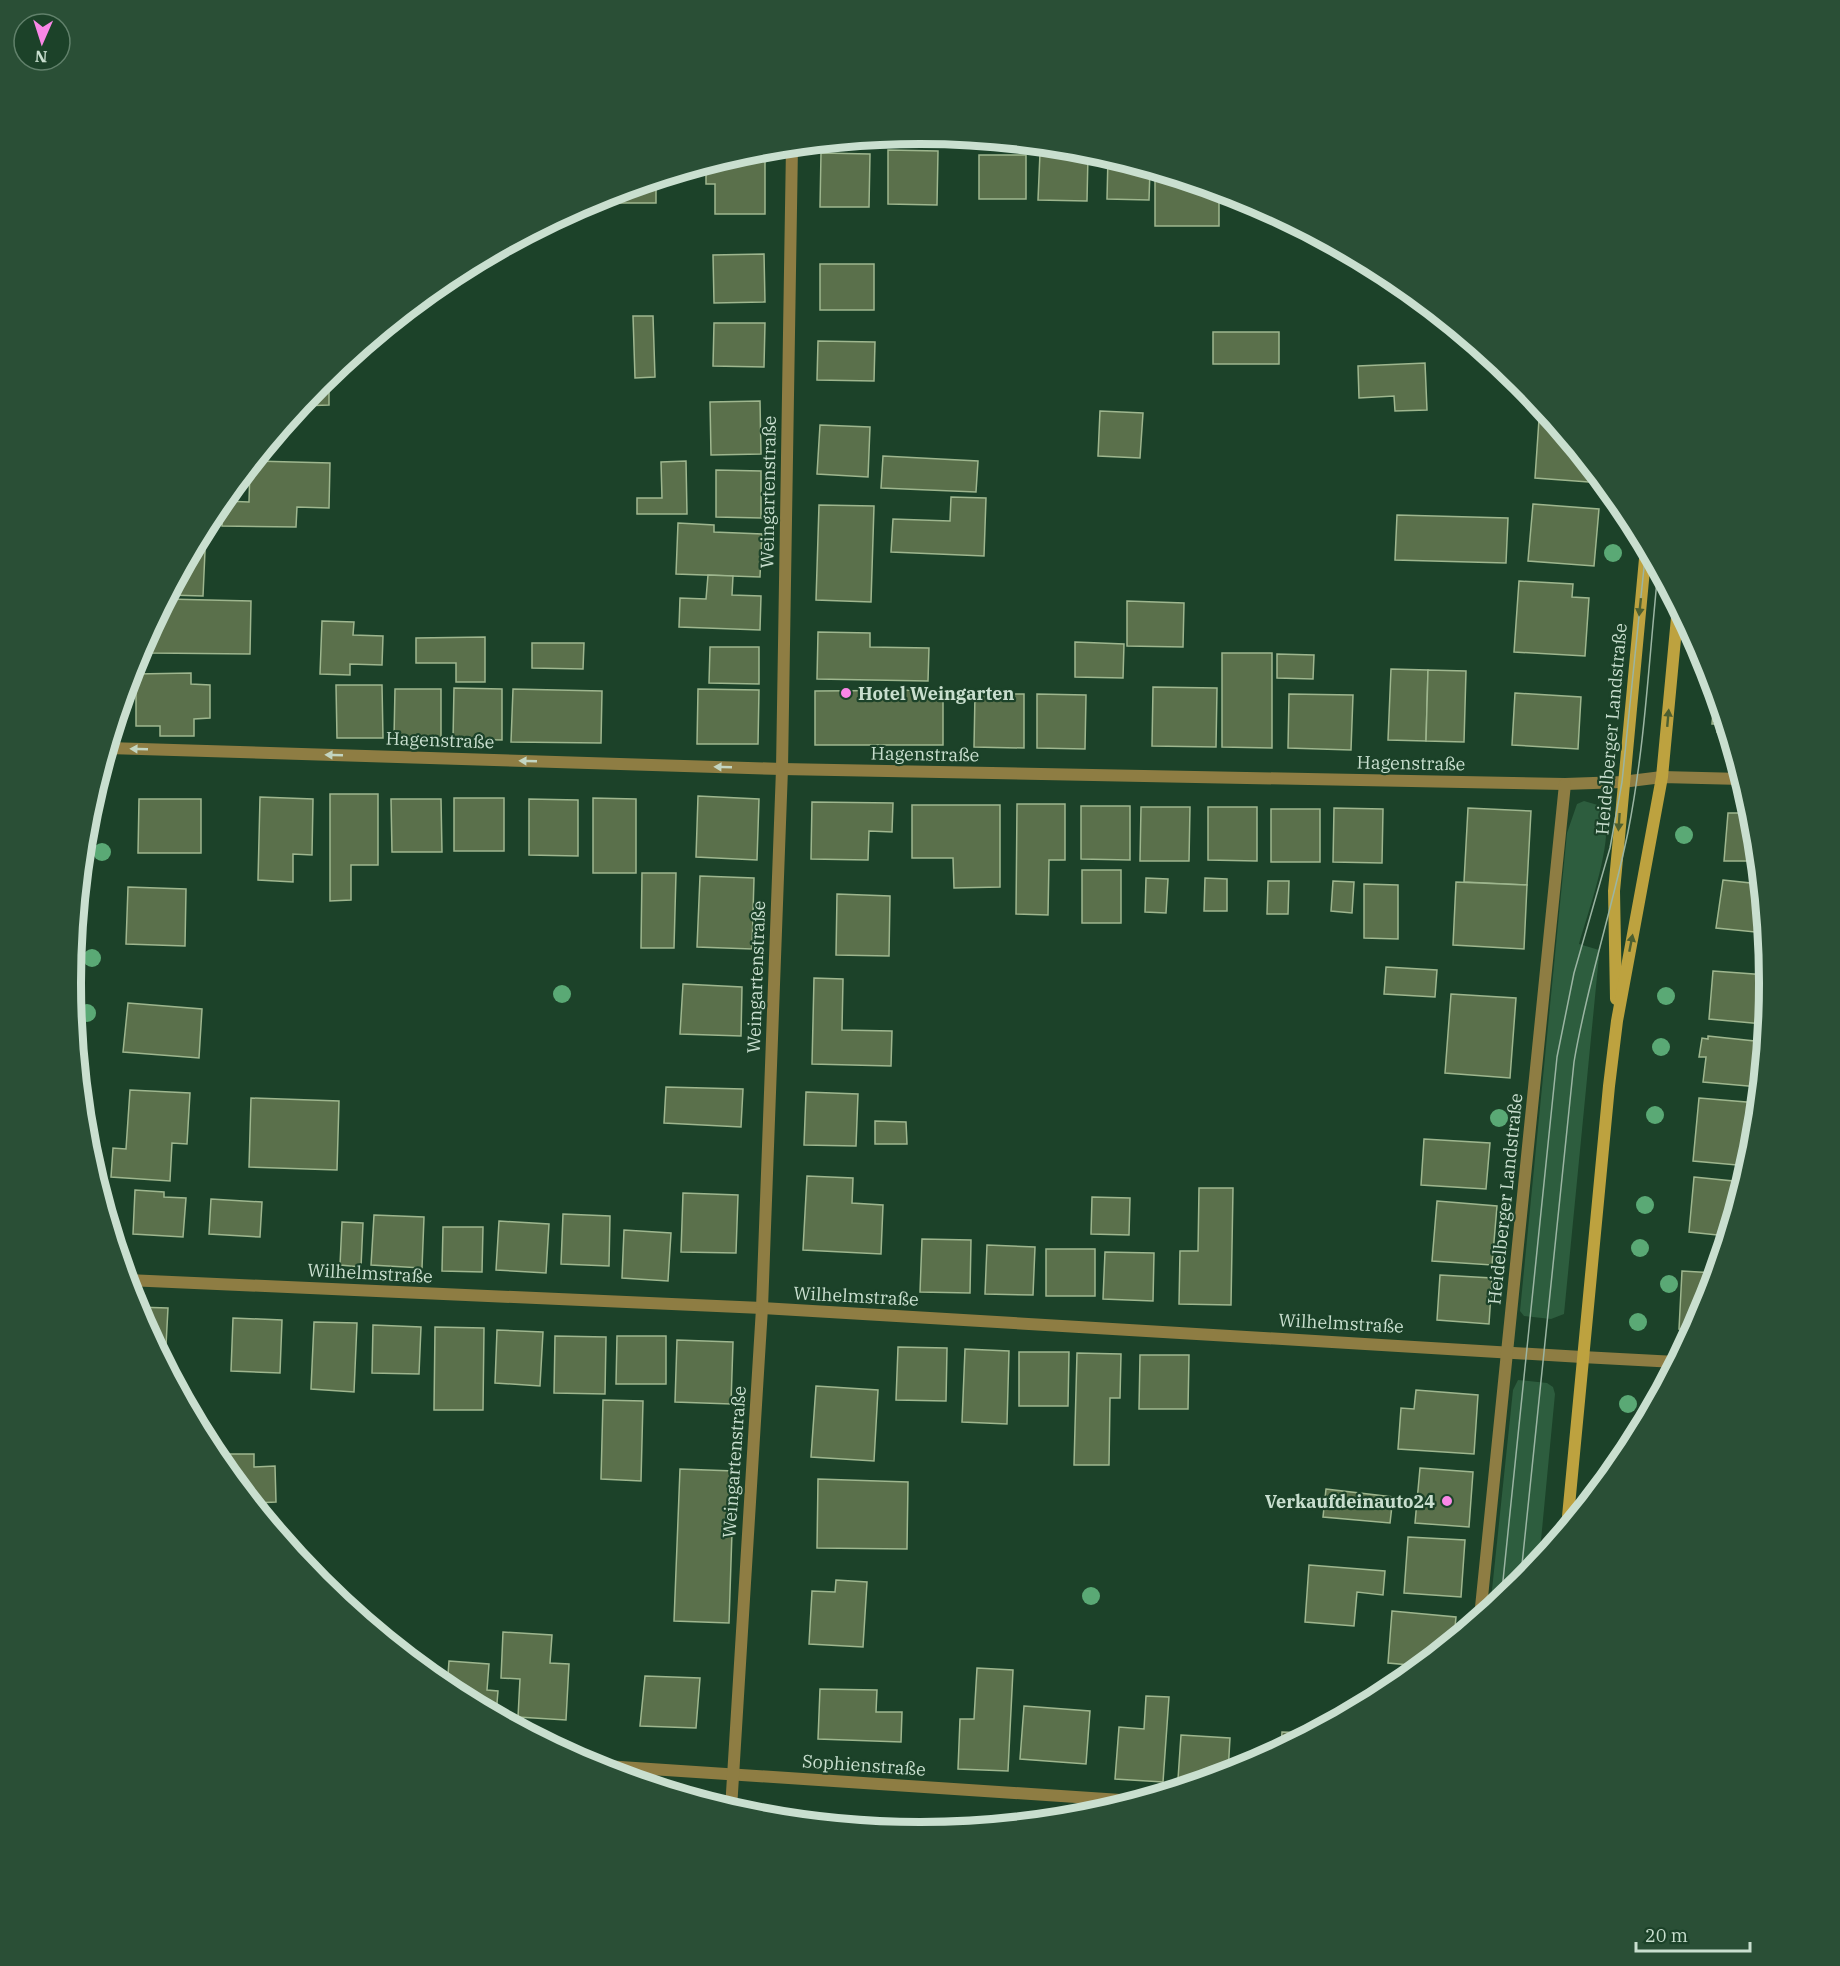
<svg xmlns="http://www.w3.org/2000/svg" width="1840" height="1966" font-family="'IBM Plex Serif',serif">
<rect width="100%" height="100%" fill="#1c4229"/>
<!-- green -->
<g fill="#2d5d3e">
<path d="M1584,801l17,5c18,22 -14,109 -22,138l20,6v6l-35,358 -13,5 -27,-3 -4,-5 47,-478 10,-29z"/>
<path d="M1518,1380l29,3 6,4 2,7 -16,167 -19,23 -30,25 23,-219z"/>
</g>
<!-- building -->
<g fill="#5a704b" stroke="#9eb68e" stroke-width="1.5">
<path d="M888,150l50,1 -1,54 -49,-1z"/>
<path d="M749,152h16v62h-50v-30h-9v-19z"/>
<path d="M821,153l49,1 -1,53h-49z"/>
<path d="M1040,153l48,2 -1,46 -49,-1z"/>
<rect x="979" y="155" width="47" height="44"/>
<path d="M1108,157l42,12 -1,31 -42,-1z"/>
<path d="M1155,171l64,19v36h-64z"/>
<path d="M656,180v23h-50v-8z"/>
<path d="M1251,201l25,14 -26,-1z"/>
<path d="M764,254l1,48 -51,1 -1,-48z"/>
<rect x="820" y="264" width="54" height="46"/>
<path d="M633,316h20l2,61 -20,1z"/>
<path d="M714,323h51l-1,44 -51,-1z"/>
<rect x="1213" y="332" width="66" height="32"/>
<path d="M818,341l57,1 -1,39 -57,-1z"/>
<path d="M1425,363l2,47 -32,1 -1,-15 -35,2 -1,-32z"/>
<path d="M329,375v30l-29,1 20,-24z"/>
<path d="M760,401l1,53 -50,1 -1,-53z"/>
<path d="M1540,405l62,77v1l-67,-5z"/>
<path d="M1100,411l43,2 -3,45 -42,-2z"/>
<path d="M820,425l50,2 -2,50 -51,-3z"/>
<path d="M883,456l95,5 -2,31 -95,-4z"/>
<path d="M255,461l75,2 -1,45 -32,-1 -1,20 -74,-1 1,-25 26,1 1,-35z"/>
<path d="M686,461l1,53h-50v-16h25l-1,-36z"/>
<path d="M716,470l45,1v47l-45,-1z"/>
<path d="M951,497l35,1 -2,58 -93,-4 2,-33 57,2z"/>
<path d="M1533,504l66,5 -5,57 -66,-5z"/>
<path d="M819,505l55,1 -3,96 -55,-2z"/>
<path d="M1397,515l111,3 -2,45 -111,-3z"/>
<path d="M678,523l36,2v7l48,2 -2,43 -84,-3z"/>
<path d="M193,551h12l-2,45 -34,-1z"/>
<path d="M708,575l25,1 -1,19 29,1 -1,34 -81,-3 1,-29 26,1z"/>
<path d="M1519,581l54,3 -1,13 17,1 -4,58 -71,-4z"/>
<path d="M166,599l85,2 -1,53 -98,-1v-27z"/>
<path d="M1127,601l57,2 -1,44 -56,-1z"/>
<path d="M322,621l32,1 -1,13 30,1 -1,29 -32,-1v11l-30,-1z"/>
<path d="M818,632l52,1v14l59,1 -1,33 -111,-2z"/>
<path d="M485,637v45h-29v-19h-40v-25z"/>
<path d="M1075,642l49,2 -1,34 -48,-1z"/>
<path d="M532,643h52l-1,26 -51,-1z"/>
<path d="M710,647h49v37l-50,-1z"/>
<path d="M1222,653h50v95l-50,-1z"/>
<path d="M1277,654l37,1 -1,24 -36,-1z"/>
<path d="M1391,669l37,1 -2,71 -38,-1z"/>
<path d="M1428,670l38,1 -2,71 -38,-1z"/>
<path d="M191,673v11l19,1v33l-16,1v17h-34v-10h-24v-52z"/>
<path d="M336,685h46l1,53h-46z"/>
<path d="M1153,687l64,1 -1,59 -64,-1z"/>
<path d="M454,688l48,1v51l-49,-1z"/>
<path d="M395,689h46v48h-47z"/>
<path d="M513,689l89,2 -1,52 -90,-1z"/>
<path d="M698,689l61,1 -1,54h-61z"/>
<path d="M943,690v55h-128v-54z"/>
<path d="M1715,690l12,42h-10l1,-8h-6z"/>
<path d="M1515,693l66,4 -3,52 -66,-4z"/>
<path d="M975,694h49v54l-50,-1z"/>
<path d="M1037,694l49,1 -1,54 -48,-1z"/>
<path d="M1289,694l64,1 -2,55 -63,-2z"/>
<path d="M330,794h48v71h-27v35l-21,1z"/>
<path d="M698,796l61,3 -2,61 -61,-3z"/>
<path d="M260,797l53,2 -1,56 -19,-1v28l-35,-2z"/>
<rect x="454" y="798" width="50" height="53"/>
<path d="M593,798l43,1v74h-43z"/>
<path d="M139,799h62v54h-63z"/>
<path d="M391,799h50l1,53h-50z"/>
<path d="M529,799l49,1v56l-49,-1z"/>
<path d="M812,802l81,1 -1,29 -23,-1 -1,29 -57,-1z"/>
<path d="M1017,804h48v56h-16l-1,55 -32,-1z"/>
<path d="M912,805h88v82l-46,1 -1,-30h-41z"/>
<path d="M1081,806h49v54l-49,-1z"/>
<path d="M1141,807h49l-1,54h-49z"/>
<path d="M1208,807h49v54l-49,-1z"/>
<path d="M1334,808l49,1 -1,54 -49,-1z"/>
<path d="M1468,808l63,3 -4,74 -63,-3z"/>
<rect x="1271" y="809" width="49" height="53"/>
<path d="M1728,813h24l6,48h-34z"/>
<rect x="1082" y="870" width="39" height="53"/>
<path d="M642,873h34l-2,75h-33z"/>
<path d="M700,876l54,2 -2,71 -55,-2z"/>
<path d="M1146,878l22,1 -2,34 -21,-1z"/>
<path d="M1205,878l22,1v32h-23z"/>
<path d="M1723,880l37,4 5,49 -49,-5z"/>
<path d="M1268,881h21l-1,33h-21z"/>
<path d="M1333,881l21,1 -2,31 -21,-2z"/>
<path d="M1456,882l71,3 -3,64 -71,-4z"/>
<path d="M1364,884l34,1v54l-34,-1z"/>
<path d="M128,887l58,2 -1,57 -59,-2z"/>
<path d="M837,894l53,2 -1,60 -53,-1z"/>
<path d="M1386,967l51,3 -2,27 -51,-3z"/>
<path d="M1713,971l54,4 -2,18h4l-6,31 -54,-5z"/>
<path d="M814,978l29,1 -1,51 50,1 -1,35 -79,-2z"/>
<path d="M683,984l59,3 -1,49 -61,-2z"/>
<path d="M1451,994l65,4 -6,80 -65,-5z"/>
<path d="M128,1003l74,6 -3,49 -76,-6z"/>
<path d="M1708,1036l56,6 -5,45 -56,-5 3,-25h-7l3,-19 6,1z"/>
<path d="M666,1087l77,2 -2,38 -77,-4z"/>
<path d="M130,1090l60,3 -3,51 -15,-1 -2,38 -59,-4 2,-29 13,1z"/>
<path d="M806,1092l52,2 -2,52 -52,-1z"/>
<path d="M251,1098l88,3 -2,69 -88,-3z"/>
<path d="M1699,1098l59,5 -5,46 -5,17 -55,-5z"/>
<path d="M875,1121l31,1 1,22h-32z"/>
<path d="M1424,1139l66,4 -4,46 -65,-4z"/>
<path d="M807,1176l46,2 -1,25 31,2 -2,49 -78,-4z"/>
<path d="M1694,1177l49,5 -16,54 -38,-4z"/>
<path d="M1199,1188h34l-2,117 -52,-1 1,-53h18z"/>
<path d="M135,1190l29,2v5l22,1 -3,39 -50,-3z"/>
<path d="M683,1193l55,2 -2,58 -55,-1z"/>
<path d="M1092,1197l38,1 -1,37 -38,-1z"/>
<path d="M211,1199l51,3 -2,35 -51,-3z"/>
<path d="M1437,1201l60,5 -5,59 -60,-4z"/>
<path d="M563,1214l47,2 -1,50 -48,-2z"/>
<path d="M374,1215l50,2 -2,51 -51,-3z"/>
<path d="M499,1221l50,3 -3,49 -50,-3z"/>
<path d="M342,1222l21,1 -2,44 -21,-2z"/>
<path d="M443,1227h40l-1,45 -40,-1z"/>
<path d="M624,1230l47,3 -3,48 -46,-3z"/>
<path d="M922,1239l49,1 -1,53 -50,-1z"/>
<path d="M987,1245l48,2 -2,48 -48,-1z"/>
<rect x="1046" y="1249" width="49" height="47"/>
<path d="M1105,1252l49,1 -1,48 -50,-2z"/>
<path d="M1682,1271l33,2 -10,35 -12,22 -14,-1z"/>
<path d="M1440,1275l52,3 -3,46 -52,-4z"/>
<path d="M135,1307l33,1 -3,56 -30,-56z"/>
<path d="M233,1318l49,2 -2,53 -49,-2z"/>
<path d="M314,1322l43,1 -3,69 -43,-3z"/>
<path d="M373,1325l48,2 -2,47 -47,-1z"/>
<path d="M435,1327l49,1 -1,82h-49z"/>
<path d="M497,1330l46,2 -3,54 -45,-3z"/>
<path d="M555,1336l51,1 -1,57 -51,-1z"/>
<path d="M617,1336h49v48h-50z"/>
<path d="M677,1340l56,2 -2,62 -56,-2z"/>
<path d="M898,1347l49,1 -1,53 -50,-1z"/>
<path d="M965,1349l44,2 -2,73 -45,-2z"/>
<path d="M1019,1352h50l-1,54h-49z"/>
<path d="M1077,1353l44,1 -1,44h-10l-1,67h-35z"/>
<path d="M1140,1355h49l-1,54h-49z"/>
<path d="M816,1386l62,4 -4,71 -63,-4z"/>
<path d="M1416,1390l62,5 -4,59 -76,-5 3,-41 13,1z"/>
<path d="M603,1400l40,1 -2,80 -40,-2z"/>
<path d="M220,1454h34v13l21,-1 1,36 -23,1 -32,-40z"/>
<path d="M1420,1468l53,4 -4,55 -54,-4z"/>
<path d="M680,1469l54,2 -5,152 -55,-2z"/>
<path d="M818,1479l90,3 -1,67 -90,-1z"/>
<path d="M1326,1489l67,8 -3,26 -67,-6z"/>
<path d="M1408,1537l57,3 -4,57 -57,-4z"/>
<path d="M1309,1565l76,6 -2,24 -26,-3 -3,34 -49,-4z"/>
<path d="M836,1580l31,2 -4,65 -54,-3 3,-53 23,1z"/>
<path d="M1392,1611l64,6 -2,21 -33,28 -33,-3z"/>
<path d="M503,1632l49,3 -2,28 19,1 -3,56 -48,-3 2,-38 -19,-1z"/>
<path d="M449,1661l40,3 -2,26 11,1 -2,24 -49,-27z"/>
<path d="M977,1668l36,2 -5,101 -50,-2 2,-50h14z"/>
<path d="M645,1676l55,2 -4,50 -56,-2z"/>
<path d="M820,1689l57,1 -1,22h26l-1,30 -83,-3z"/>
<path d="M1146,1696l23,1 -6,85 -48,-3 4,-52 25,2z"/>
<path d="M1024,1706l66,5 -4,53 -66,-5z"/>
<path d="M1282,1732l28,1 -29,15z"/>
<path d="M1181,1735l49,3 -2,35 -25,8 -25,-2z"/>
</g>
<g fill="none" stroke-linecap="round" stroke-linejoin="round">
<!-- lane -->
<path stroke="#8e7d43" stroke-width="12" d="M1582,1357l94,5"/>
<!-- street -->
<g stroke="#8e7d43" stroke-width="12">
<path d="M108,748l674,21 783,15 57,-2 40,-5 80,2"/>
<path d="M71,985l6,-66"/>
<path d="M127,1280l635,28 820,49"/>
<path d="M1480,1617l85,-833"/>
<path d="M590,1765l546,36"/>
<path d="M731,1809l31,-501 20,-539 10,-623"/>
</g>
<!-- secondary -->
<g stroke="#bda23f" stroke-width="12">
<path d="M1616,999l-2,-108 32,-343"/>
<path d="M1567,1527l42,-441 8,-65 45,-244 16,-170"/>
</g>
<!-- tram -->
<g stroke="#9bb5a3" stroke-width="1.5">
<path d="M1520,1584l54,-522c13,-78 38,-152 54,-230 17,-86 21,-174 30,-261"/>
<path d="M1501,1600l56,-543 17,-84 36,-125 12,-66 24,-234"/>
</g>
</g>
<!-- trees -->
<g fill="#5aa975">
<circle cx="1613" cy="553" r="9"/>
<circle cx="1684" cy="835" r="9"/>
<circle cx="102" cy="852" r="9"/>
<circle cx="92" cy="958" r="9"/>
<circle cx="562" cy="994" r="9"/>
<circle cx="1666" cy="996" r="9"/>
<circle cx="87" cy="1013" r="9"/>
<circle cx="1661" cy="1047" r="9"/>
<circle cx="1655" cy="1115" r="9"/>
<circle cx="1499" cy="1118" r="9"/>
<circle cx="1645" cy="1205" r="9"/>
<circle cx="1640" cy="1248" r="9"/>
<circle cx="1669" cy="1284" r="9"/>
<circle cx="1638" cy="1322" r="9"/>
<circle cx="1628" cy="1404" r="9"/>
<circle cx="1091" cy="1596" r="9"/>
</g>
<!-- one-way arrows -->
<defs><path id="oneway-solid" d="M-6-.8H1V-3.2L6.5 0L1 3.2V.8H-6Z" transform="scale(1.5)"/></defs>
<g fill="#4c5f30">
<use href="#oneway-solid" transform="translate(1640 607) rotate(96)"/>
<use href="#oneway-solid" transform="translate(1668 718) rotate(-85)"/>
<use href="#oneway-solid" transform="translate(1619 822) rotate(94)"/>
<use href="#oneway-solid" transform="translate(1631 943) rotate(-79)"/>
</g>
<g fill="#c3d5c1">
<use href="#oneway-solid" transform="translate(139 749) rotate(-178)"/>
<use href="#oneway-solid" transform="translate(334 755) rotate(-178)"/>
<use href="#oneway-solid" transform="translate(528 761) rotate(-178)"/>
<use href="#oneway-solid" transform="translate(723 767) rotate(-178)"/>
</g>
<!-- markers -->
<g fill="#fa87e7" stroke="#1c4229" stroke-width="2">
<circle cx="846" cy="693" r="6"/>
<circle cx="1447" cy="1501" r="6"/>
</g>
<g text-anchor="middle" dominant-baseline="central" stroke-width="4.5" stroke-linejoin="round" paint-order="stroke">
<!-- street labels -->
<g font-size="18" fill="#c9dfcf" stroke="#1c4229">
<text transform="translate(768 492) rotate(-89)">Weingartenstraße</text>
<text transform="translate(1611 729) rotate(-85)">Heidelberger Landstraße</text>
<text transform="translate(440 740) rotate(2)">Hagenstraße</text>
<text transform="translate(925 754) rotate(1)">Hagenstraße</text>
<text transform="translate(1411 763) rotate(1)">Hagenstraße</text>
<text transform="translate(756 977) rotate(-88)">Weingartenstraße</text>
<text transform="translate(1505 1199) rotate(-84)">Heidelberger Landstraße</text>
<text transform="translate(370 1273) rotate(3)">Wilhelmstraße</text>
<text transform="translate(856 1296) rotate(3)">Wilhelmstraße</text>
<text transform="translate(1341 1323) rotate(3)">Wilhelmstraße</text>
<text transform="translate(734 1462) rotate(-86)">Weingartenstraße</text>
<text transform="translate(864 1765) rotate(4)">Sophienstraße</text>
</g>
<!-- poi labels -->
<g font-size="18" font-weight="bold" fill="#c9dfcf" stroke="#1c4229" text-anchor="start">
<text x="858" y="693">Hotel Weingarten</text>
<text x="1435" y="1501" text-anchor="end">Verkaufdeinauto24</text>
</g>
</g>
<!-- crop -->
<path d="M0 0H1840V1966H0ZM81 983a839 839 0 1 1 1678 0a839 839 0 1 1-1678 0Z" fill="#2a4f36" fill-rule="evenodd"/>
<path fill="none" stroke="#c9dfcf" stroke-width="8" d="M81 983a839 839 0 1 1 1678 0a839 839 0 1 1-1678 0Z"/>
<!-- north arrow -->
<g transform="translate(42 42) rotate(183)"><circle r="28" fill="#1c4229" stroke="#61816b" stroke-width="1.5"/>
<path d="M0-4.5L10 22L0 15L-10 22Z" fill="#fa87e7"/>
<text y="-9" font-size="16" font-weight="bold" text-anchor="middle" fill="#c9dfcf">N</text>
</g>
<!-- scale -->
<path d="M1636 1942v9h114v-9" fill="none" stroke="#c9dfcf" stroke-width="3"/>
<text x="1645" y="1942" font-size="18" fill="#c9dfcf" stroke="#1c4229" stroke-width="4.5" paint-order="stroke">20 m</text>
</svg>
